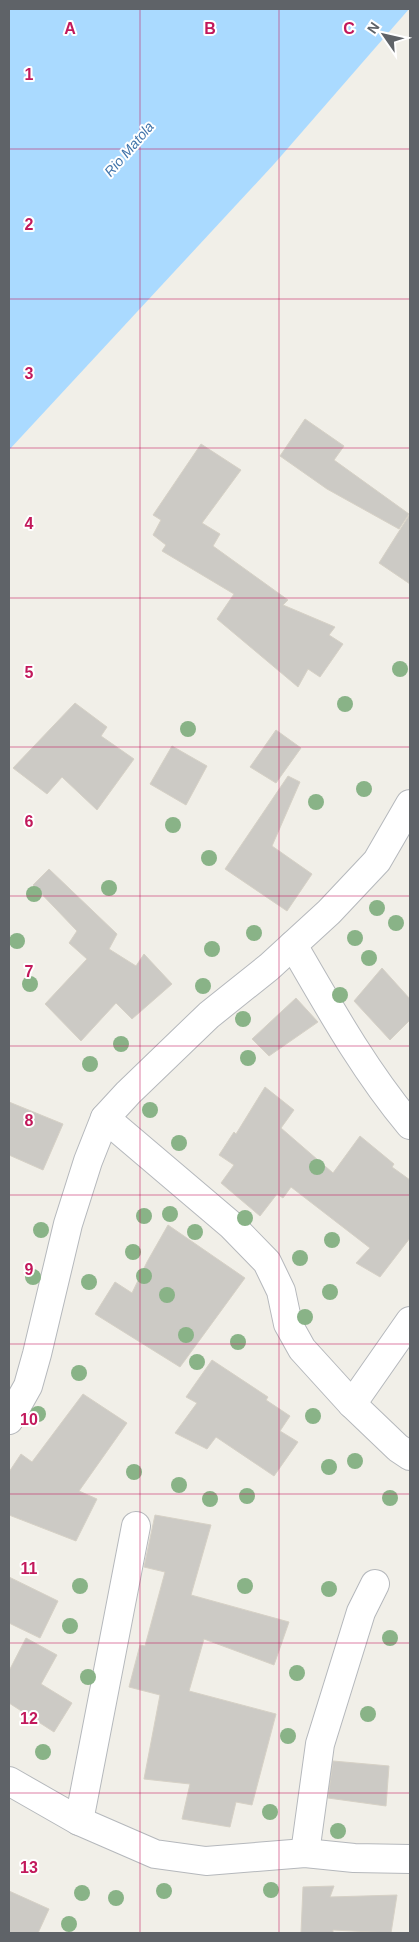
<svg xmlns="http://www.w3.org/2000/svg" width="419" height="1942" font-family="Arial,sans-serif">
<rect width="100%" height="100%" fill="#f1efe8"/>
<!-- water -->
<path fill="#aadaff" d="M9,9h400l-134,154 -266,287z"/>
<!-- building -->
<g fill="#cccac5" stroke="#d6d1c6">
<path d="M305,419l39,27 -10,14 75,54 -10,15 -72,-40 -47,-33z"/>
<path d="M201,444l40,26 -39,53 18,11 -7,12 75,54 -5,5 52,22 -6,8 14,9 -23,33 -12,-8 -10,18 -81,-68 17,-25 -72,-43 4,-6 -13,-10 8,-15 -8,-5z"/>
<path d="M410,514v70l-31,-21z"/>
<path d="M75,703l32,24 -6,9 33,23 -37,51 -35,-33 -15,17 -34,-26z"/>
<path d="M276,730l25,18 -25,35 -26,-16z"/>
<path d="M172,746l35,20 -21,39 -36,-21z"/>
<path d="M288,776l12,6 -28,64 40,28 -25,37 -62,-42z"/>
<path d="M49,869l68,65 -8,15 27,17 8,-12 28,30 -40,35 -16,-16 -35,38 -36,-37 42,-45 -18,-16 8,-12 -44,-46z"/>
<path d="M382,968l28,31v21l-20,20 -36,-39z"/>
<path d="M296,998l22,24 -49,34 -17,-17z"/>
<path d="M265,1087l29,23 -13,18 52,45 27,-37 34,28 -2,3 18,13v58l-30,39 -24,-14 14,-15 -79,-61 -8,11 -6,-4 -17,22 -39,-33 13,-18 -15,-10 15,-23 2,2z"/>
<path d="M9,1102l54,22 -20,46 -34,-15z"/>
<path d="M168,1225l77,53 -65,89 -85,-53 20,-32 17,11 15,-31z"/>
<path d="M212,1360l56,37 -2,3 24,16 -10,15 18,11 -24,34 -58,-39 -9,12 -32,-16 22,-30 -11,-6z"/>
<path d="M83,1394l44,29 -48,68 18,8 -21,42 -67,-26v-43l12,-18 11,8z"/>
<path d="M155,1515l56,10 -20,70 98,27 -15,43 -70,-26 -15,52 87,23 -24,91 -16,-3 -6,25 -48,-8 8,-35 -46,-5 16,-84 -31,-8 11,-42 5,1 20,-74 -21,-5z"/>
<path d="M9,1577l49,24 -18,37 -31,-15z"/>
<path d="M26,1638l31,17 -16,29 31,19 -18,29 -45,-29v-32z"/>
<path d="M333,1761l56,5 -3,40 -58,-8z"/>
<path d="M334,1886l-4,11 67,-2 -6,38 -58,-3v3h-32l2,-46z"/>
<path d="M9,1891l40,18 -11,24h-29z"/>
</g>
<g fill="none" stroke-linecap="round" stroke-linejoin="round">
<defs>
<g id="street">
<path d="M293,945c36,62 71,125 117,180"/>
<path d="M105,1118l126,107 36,37 14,29 7,33 14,25 50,55 46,44 12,8"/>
<path d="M352,1404l58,-83"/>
<path d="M9,1420l19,-34 9,-32 31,-130 20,-63 17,-43 23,-25 81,-78 60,-48 60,-55 48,-51 33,-57"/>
<path d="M9,1781l70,40 76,33 51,7 99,-8 49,5 56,1"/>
<path d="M79,1821l57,-295"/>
<path d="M305,1853l15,-109 41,-132 14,-28"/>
</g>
</defs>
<!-- street casing -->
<use href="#street" stroke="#b5b8bc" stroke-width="30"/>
<!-- street -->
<use href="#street" stroke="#fff" stroke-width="28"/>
</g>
<!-- trees -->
<g fill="#89b387">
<circle cx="400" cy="669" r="8"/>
<circle cx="345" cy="704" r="8"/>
<circle cx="188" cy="729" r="8"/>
<circle cx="364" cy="789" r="8"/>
<circle cx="316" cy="802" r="8"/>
<circle cx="173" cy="825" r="8"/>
<circle cx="209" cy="858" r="8"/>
<circle cx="109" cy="888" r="8"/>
<circle cx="34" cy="894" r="8"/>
<circle cx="377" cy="908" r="8"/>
<circle cx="396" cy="923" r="8"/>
<circle cx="254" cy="933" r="8"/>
<circle cx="355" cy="938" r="8"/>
<circle cx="17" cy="941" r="8"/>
<circle cx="212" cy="949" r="8"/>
<circle cx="369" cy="958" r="8"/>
<circle cx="30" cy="984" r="8"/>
<circle cx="203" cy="986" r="8"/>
<circle cx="340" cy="995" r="8"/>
<circle cx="243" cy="1019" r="8"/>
<circle cx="121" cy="1044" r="8"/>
<circle cx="248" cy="1058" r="8"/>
<circle cx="90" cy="1064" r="8"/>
<circle cx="150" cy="1110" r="8"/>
<circle cx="179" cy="1143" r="8"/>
<circle cx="317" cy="1167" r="8"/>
<circle cx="170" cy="1214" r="8"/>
<circle cx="144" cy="1216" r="8"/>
<circle cx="245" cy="1218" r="8"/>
<circle cx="41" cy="1230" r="8"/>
<circle cx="195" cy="1232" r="8"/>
<circle cx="332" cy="1240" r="8"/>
<circle cx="133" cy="1252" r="8"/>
<circle cx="300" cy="1258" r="8"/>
<circle cx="144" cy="1276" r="8"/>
<circle cx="33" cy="1277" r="8"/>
<circle cx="89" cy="1282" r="8"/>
<circle cx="330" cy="1292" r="8"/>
<circle cx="167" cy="1295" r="8"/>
<circle cx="305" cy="1317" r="8"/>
<circle cx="186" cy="1335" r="8"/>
<circle cx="238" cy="1342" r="8"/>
<circle cx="197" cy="1362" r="8"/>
<circle cx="79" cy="1373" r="8"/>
<circle cx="38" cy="1414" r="8"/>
<circle cx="313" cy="1416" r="8"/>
<circle cx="355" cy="1461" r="8"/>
<circle cx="329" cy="1467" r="8"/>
<circle cx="134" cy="1472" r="8"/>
<circle cx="179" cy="1485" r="8"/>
<circle cx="247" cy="1496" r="8"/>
<circle cx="390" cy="1498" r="8"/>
<circle cx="210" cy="1499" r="8"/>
<circle cx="80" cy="1586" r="8"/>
<circle cx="245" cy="1586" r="8"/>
<circle cx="329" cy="1589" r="8"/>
<circle cx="70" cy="1626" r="8"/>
<circle cx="390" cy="1638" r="8"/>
<circle cx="297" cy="1673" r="8"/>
<circle cx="88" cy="1677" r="8"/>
<circle cx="368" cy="1714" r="8"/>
<circle cx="288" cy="1736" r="8"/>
<circle cx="43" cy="1752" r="8"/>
<circle cx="270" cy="1812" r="8"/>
<circle cx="338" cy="1831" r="8"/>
<circle cx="271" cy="1890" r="8"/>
<circle cx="164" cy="1891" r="8"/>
<circle cx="82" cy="1893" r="8"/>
<circle cx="116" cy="1898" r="8"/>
<circle cx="69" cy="1924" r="8"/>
</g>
<!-- grid -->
<path fill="none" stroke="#c2185b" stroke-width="1" stroke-opacity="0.55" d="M140,9v1924M279,9v1924M9,149h401M9,299h401M9,448h401M9,598h401M9,747h401M9,896h401M9,1046h401M9,1195h401M9,1344h401M9,1494h401M9,1643h401M9,1793h401"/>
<g text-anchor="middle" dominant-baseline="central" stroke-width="4" stroke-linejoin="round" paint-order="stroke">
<!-- water labels -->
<g font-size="14" font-style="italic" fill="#4174aa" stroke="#fff">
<text transform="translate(129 149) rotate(-49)">Rio Matola</text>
</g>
</g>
<g font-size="16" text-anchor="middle" font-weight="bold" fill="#c2185b" stroke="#fff" stroke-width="4" stroke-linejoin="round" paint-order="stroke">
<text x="70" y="34">A</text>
<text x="210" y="34">B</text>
<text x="349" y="34">C</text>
<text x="29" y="80">1</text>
<text x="29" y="230">2</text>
<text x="29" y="379">3</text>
<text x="29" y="529">4</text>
<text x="29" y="678">5</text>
<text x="29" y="827">6</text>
<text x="29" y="977">7</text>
<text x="29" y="1126">8</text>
<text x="29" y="1275">9</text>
<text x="29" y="1425">10</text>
<text x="29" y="1574">11</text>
<text x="29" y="1724">12</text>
<text x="29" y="1873">13</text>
</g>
<!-- border -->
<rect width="419" height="1942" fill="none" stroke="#5f6368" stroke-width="20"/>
<!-- north arrow -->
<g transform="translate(384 35) rotate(304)" stroke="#ffffff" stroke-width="4" paint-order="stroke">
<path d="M0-4L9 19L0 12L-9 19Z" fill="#5f6368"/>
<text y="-8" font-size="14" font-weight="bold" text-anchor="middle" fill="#5f6368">N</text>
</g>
</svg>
